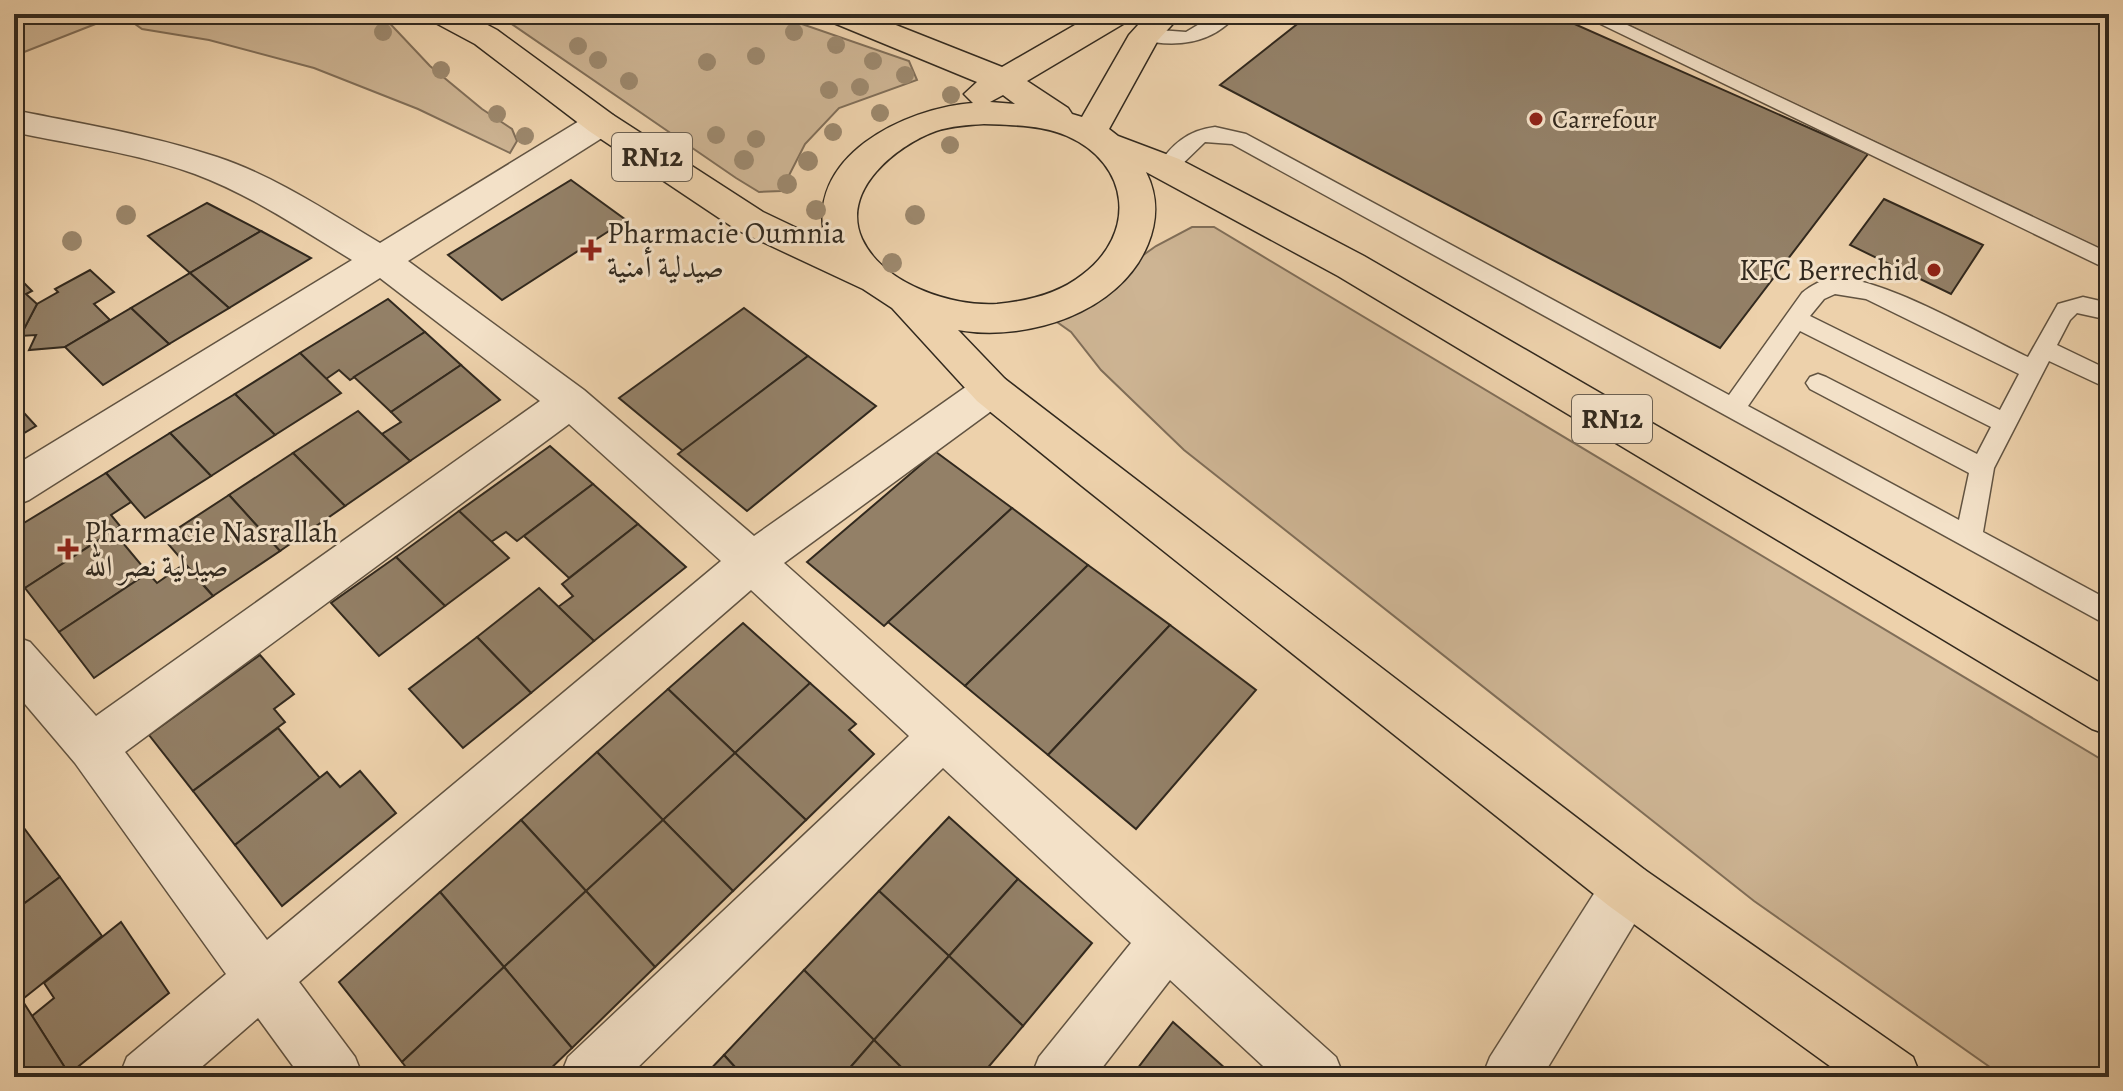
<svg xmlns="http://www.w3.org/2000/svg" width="2123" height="1091" font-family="Alegreya,Amiri,serif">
<rect width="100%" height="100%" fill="#edd1ab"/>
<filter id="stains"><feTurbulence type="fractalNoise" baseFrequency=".0025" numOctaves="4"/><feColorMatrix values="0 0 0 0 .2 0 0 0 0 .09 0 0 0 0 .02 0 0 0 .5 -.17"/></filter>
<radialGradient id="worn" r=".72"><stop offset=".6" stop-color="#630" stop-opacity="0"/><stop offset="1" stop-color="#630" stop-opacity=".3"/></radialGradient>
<!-- green -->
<g fill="#cdb493" stroke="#806e58" stroke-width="2">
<path d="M14,14h367l49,52 52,43 30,20 5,12 -7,12 -92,-44 -104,-41 -105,-28 -67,-11 -21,-15 -107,42z"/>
<path d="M497,14h276l136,47 8,19 -78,28 -34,36 -24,47 -22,1 -23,-14z"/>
<path d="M1605,14h495l9,8v231z"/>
<path d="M1192,227h22l895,537v313h-105l-250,-176 -570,-451 -83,-80 -30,-38 -14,-10 39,-24 36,-35 24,-17z"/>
</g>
<!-- building -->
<g fill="#938067" stroke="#32291e" stroke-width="2">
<path d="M1310,14h242l316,140 -148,194 -500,-263z"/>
<path d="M571,180l55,40 -124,80 -54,-45z"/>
<path d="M1884,199l99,46 -32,49 -101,-49z"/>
<path d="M207,203l54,28 -71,42 -42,-37z"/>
<path d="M261,231l50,27 -82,50 -39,-35z"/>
<path d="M90,270l24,22 -20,12 16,16 -45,27 -36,3 7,-15 -16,1 17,-32 21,-12 -3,-3z"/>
<path d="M14,273l18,18 -6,3 11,10 -14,27h-9z"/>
<path d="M190,273l39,35 -60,36 -38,-36z"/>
<path d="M388,299l37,33 -75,48 -11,-10 -13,9 -26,-26z"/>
<path d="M131,308l38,36 -66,41 -38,-38z"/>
<path d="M744,308l64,48 -125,95 -64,-53z"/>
<path d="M425,332l36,33 -70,47 -37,-35z"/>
<path d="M300,353l41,40 -66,42 -40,-41z"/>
<path d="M808,356l68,50 -129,105 -69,-57z"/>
<path d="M461,365l39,35 -90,61 -28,-27 19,-12 -10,-10z"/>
<path d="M235,394l40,41 -64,41 -41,-43z"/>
<path d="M14,402l22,24 -22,13z"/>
<path d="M358,411l52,50 -65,45 -52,-53z"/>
<path d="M170,433l41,43 -66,42 -39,-45z"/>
<path d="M550,446l43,38 -76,57 -11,-9 -15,10 -32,-31z"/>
<path d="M936,452l76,56 -128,118 -77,-64z"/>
<path d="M293,453l52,53 -65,45 -51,-56z"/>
<path d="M106,473l25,29 -20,13 9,11 -95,62 -11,-15v-44z"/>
<path d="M593,484l45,40 -69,54 -45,-42z"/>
<path d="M229,495l51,56 -67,45 -50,-58z"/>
<path d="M1012,508l76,57 -123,121 -77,-64z"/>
<path d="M459,511l50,47 -64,48 -49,-49z"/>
<path d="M638,524l48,43 -92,74 -36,-34 15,-11 -11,-12z"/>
<path d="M113,531l35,42 -89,59 -34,-44z"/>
<path d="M396,557l49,49 -66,50 -48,-53z"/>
<path d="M184,564l29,32 -119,82 -35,-46 89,-59 9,10z"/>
<path d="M1088,565l82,60 -122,130 -83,-69z"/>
<path d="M539,588l55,53 -63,52 -54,-56z"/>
<path d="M743,623l67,60 -75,70 -67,-64z"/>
<path d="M1170,625l86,65 -120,139 -88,-74z"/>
<path d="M477,637l54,56 -68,55 -54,-59z"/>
<path d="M260,655l34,39 -20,15 11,13 -92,69 -44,-56z"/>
<path d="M810,683l46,41 -7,6 25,24 -68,66 -71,-67z"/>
<path d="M668,689l67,64 -72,67 -66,-68z"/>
<path d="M278,728l42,50 -85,67 -42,-54z"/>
<path d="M597,752l66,68 -77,71 -65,-71z"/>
<path d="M735,753l71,67 -73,71 -70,-71z"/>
<path d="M360,771l36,42 -114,93 -47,-61 92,-73 13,15z"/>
<path d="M949,817l69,62 -69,77 -70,-65z"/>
<path d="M521,820l65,71 -82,76 -64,-75z"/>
<path d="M663,820l70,71 -78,76 -69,-76z"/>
<path d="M24,828l36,49 -46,34v-76z"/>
<path d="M60,877l42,59 -88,70v-95z"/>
<path d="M1018,879l74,64 -69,83 -74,-70z"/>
<path d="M586,891l69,76 -83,81 -68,-81z"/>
<path d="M879,891l70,65 -75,84 -70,-70z"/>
<path d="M440,892l64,75 -102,95 -63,-80z"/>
<path d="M121,922l48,71 -100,81 -37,-58 22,-18 -10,-15z"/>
<path d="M949,956l74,70 -43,51h-69l-37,-37z"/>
<path d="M504,967l68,81 -30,29h-129l-11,-15z"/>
<path d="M804,970l70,70 -32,37h-98l-20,-22z"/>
<path d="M22,1000l47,74 -4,3h-51v-71z"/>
<path d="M1173,1022l62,55h-104z"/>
<path d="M874,1040l37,37h-69z"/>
<path d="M724,1055l20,22h-41z"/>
</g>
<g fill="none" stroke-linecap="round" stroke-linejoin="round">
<defs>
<g id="lane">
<path d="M1216,14h21c-25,31 -63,34 -99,25l-2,-4 9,-6 41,3z"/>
<path d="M1580,14h24l505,239v17z"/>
<path d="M1215,127l31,7 483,261 73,-102c8,-7 22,-15 33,-15 46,-2 148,58 193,79l30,-53 25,-7 26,6v17l-32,-7 -7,7 -13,25 52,25v19l-60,-28 -55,107 -11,64 126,68v26l-877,-482 -27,-2 -31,30h-14l-3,-5c14,-22 31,-37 58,-40zM1835,294l31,5 153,75 -19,36 -190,-94 14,-17zM1800,331l191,96 -14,27 -151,-77 -8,-3 -8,3 -4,6 4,6 159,84 -10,47 -211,-114z"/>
</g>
<g id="street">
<path d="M14,110c68,14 137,25 203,47 58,19 111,55 163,86l209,-128 12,-3 12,3 5,8 -5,8 -205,130 176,129 170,146 223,-157 14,-5 14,5 6,11 -6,11 -221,162 552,494 8,20h-69l-105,-97 -75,97h-64l8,-20 92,-114 -188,-175 -315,309h-68l8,-20 341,-321 -158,-146 -452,392 56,75 8,20h-62l-43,-59 -68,59h-71l8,-20 99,-83 -151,-211 -61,-72v-55l16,6 66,74 444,-315 -160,-123 -351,222 -15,6v-40l338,-206c-51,-31 -101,-65 -157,-86 -58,-21 -121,-29 -181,-42zM569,424l152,137 -454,379 -142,-188z"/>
<path d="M1627,862l18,8 8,18 -8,18 -103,171h-60l8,-20 119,-187z"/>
</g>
<path id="primary" d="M427,14h40l30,16 116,85 150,97 63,30c-24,-85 79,-134 147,-139l-9,-9 13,-12 -148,-61 -5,-7h44l134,53 92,-53h39l-5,7 -101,60 41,27 4,6 10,3 47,-82 19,-21h34l-24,26 -49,89 9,7 61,23 185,97 745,432v47l-17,-6 -754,-453 -192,-104c12,24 12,47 2,72 -28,69 -121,98 -190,86l47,49 640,491 268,187 8,20h-76l-236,-171 -527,-420 -105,-85 -85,-93 -29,-19 -126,-59 -148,-99 -114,-87 -43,-23zM1003,95l12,9 -25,-2zM984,124c27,1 58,1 83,12 64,28 70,98 15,139 -24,19 -54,26 -85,29 -45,3 -114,-20 -135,-65 -22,-49 35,-94 74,-108 15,-5 32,-6 48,-7z"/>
</defs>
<!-- lane casing -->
<use href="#lane" stroke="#615341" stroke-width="3"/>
<!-- street casing -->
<use href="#street" stroke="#615341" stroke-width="3"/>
<!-- primary casing -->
<use href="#primary" stroke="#32291e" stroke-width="3"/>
<!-- lane -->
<use href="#lane" fill="#f3e1c8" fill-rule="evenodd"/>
<!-- street -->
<use href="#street" fill="#f3e1c8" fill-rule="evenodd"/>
<!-- primary -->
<use href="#primary" fill="#edd1ab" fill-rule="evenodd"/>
</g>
<!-- trees -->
<g fill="#9c886d">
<circle cx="383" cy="32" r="9"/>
<circle cx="794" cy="32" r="9"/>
<circle cx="836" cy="45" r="9"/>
<circle cx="578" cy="46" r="9"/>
<circle cx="756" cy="56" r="9"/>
<circle cx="598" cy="60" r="9"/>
<circle cx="873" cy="61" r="9"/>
<circle cx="707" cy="62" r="9"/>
<circle cx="441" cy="70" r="9"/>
<circle cx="905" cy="75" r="9"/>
<circle cx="629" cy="81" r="9"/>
<circle cx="860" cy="87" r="9"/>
<circle cx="829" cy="90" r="9"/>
<circle cx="951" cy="95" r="9"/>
<circle cx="880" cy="113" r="9"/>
<circle cx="497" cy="114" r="9"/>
<circle cx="833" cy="132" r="9"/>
<circle cx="716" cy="135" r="9"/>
<circle cx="525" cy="136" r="9"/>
<circle cx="756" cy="139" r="9"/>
<circle cx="950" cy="145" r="9"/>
<circle cx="744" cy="160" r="10"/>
<circle cx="808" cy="161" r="10"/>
<circle cx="787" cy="184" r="10"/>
<circle cx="816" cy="210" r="10"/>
<circle cx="126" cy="215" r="10"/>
<circle cx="915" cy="215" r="10"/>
<circle cx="72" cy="241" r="10"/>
<circle cx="892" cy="263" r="10"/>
</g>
<!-- markers -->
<g fill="#8f2418" stroke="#f3e1c8" stroke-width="3">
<circle cx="1536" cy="119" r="8"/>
<path d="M587 238h8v8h8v8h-8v8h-8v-8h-8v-8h8z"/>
<circle cx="1934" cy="270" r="8"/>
<path d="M64 537h8v8h8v8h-8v8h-8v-8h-8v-8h8z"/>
</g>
<g text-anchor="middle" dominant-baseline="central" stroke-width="6" stroke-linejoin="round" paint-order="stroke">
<!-- far-poi labels -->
<g font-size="26" fill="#32291e" stroke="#f3e1c8" text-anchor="start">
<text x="1552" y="119">Carrefour</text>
</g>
<!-- shield labels -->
<g fill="#f3e1c8" stroke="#6c6051" stroke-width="2">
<rect x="612" y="133" width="80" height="48" rx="6"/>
<rect x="1572" y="395" width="80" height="48" rx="6"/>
</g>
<g font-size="28" font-weight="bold" fill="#32291e">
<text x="652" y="157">RN12</text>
<text x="1612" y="419">RN12</text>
</g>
<!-- poi labels -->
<g font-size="30" fill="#32291e" stroke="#f3e1c8" text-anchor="start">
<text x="607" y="233">Pharmacie Oumnia<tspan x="607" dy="34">صيدلية أمنية</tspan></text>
<text x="1918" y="270" text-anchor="end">KFC Berrechid</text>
<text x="84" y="532">Pharmacie Nasrallah<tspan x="84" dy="34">صيدلية نصر الله</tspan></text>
</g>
</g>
<!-- margin -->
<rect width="2123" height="1091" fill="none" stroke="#edd1ab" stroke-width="48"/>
<rect x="16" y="16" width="2091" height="1059" fill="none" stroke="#32291e" stroke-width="4"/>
<rect x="24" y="24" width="2075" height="1043" fill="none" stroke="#32291e" stroke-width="2"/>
<rect width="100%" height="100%" filter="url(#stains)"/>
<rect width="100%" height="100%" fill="url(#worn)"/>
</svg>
